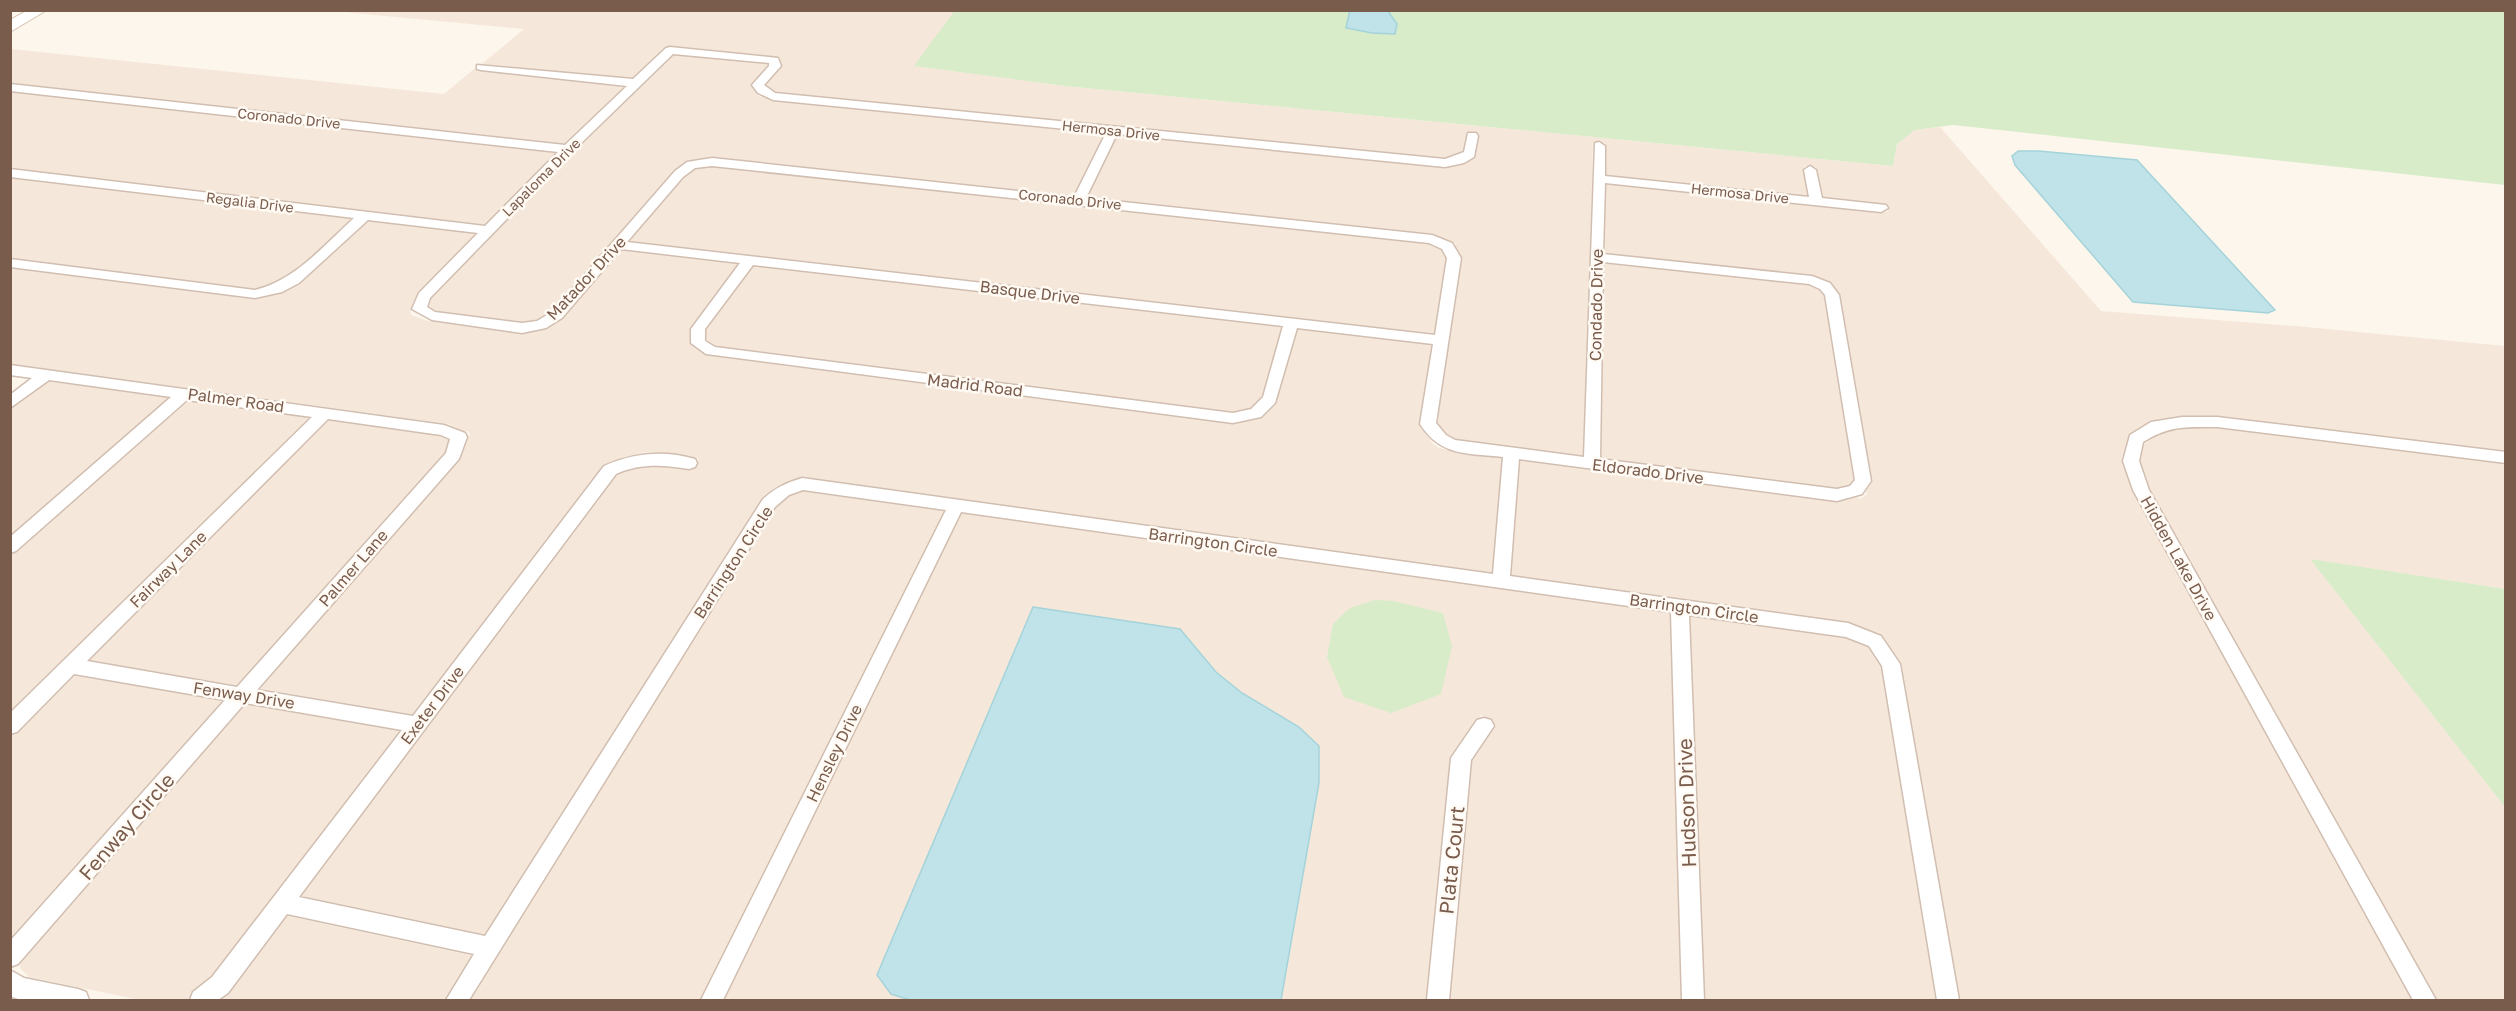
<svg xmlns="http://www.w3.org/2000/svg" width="2516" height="1011" font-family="'Golos Text',sans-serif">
<rect width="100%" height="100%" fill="#fdf6ec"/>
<!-- residential -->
<g fill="#f5e8da">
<path d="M332,11h623l-40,55 150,20 828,80 4,-22 18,-14 25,-3 161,184 195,15 209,20v106l-290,-35 -36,-1 -28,5 -21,13 -8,24 12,32 281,510h-456l-59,-334 -18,-27 -35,-16 -338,-47 9,-116 320,42 19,-5 4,2 6,-5 -1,-2 5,-10 -32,-186 -6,-11 -6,-5 -16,-4 -207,-22 1,-71 283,29 -2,-7 -65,-7 -5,-31 -12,-1 5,30 -204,-20v-33l-12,-1 -8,315 -131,-17 -9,-4 -10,-13 25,-166 -6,-11 2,-2 -5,-3 -18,-6 -346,-38 30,-63 327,33 17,-2 13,-8 4,-24 -11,-1 -3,21 -20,7 -668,-67 -9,-4 -3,-4 17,-18 1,-3 -5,-7 -94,-10 -15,1 -34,31 -152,-15 42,-35z"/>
<path d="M11,49l433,45 30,-25 154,17 -62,59 -555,-62z"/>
<path d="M673,53l96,9v4l-17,21 6,9 12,3 336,34 -31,63 -360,-38 -24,3 -6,2 -134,150 -12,8 -14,2 -87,-11 -10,-6 3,-11z"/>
<path d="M11,90l548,62 -72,73 -476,-56z"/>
<path d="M710,165l720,78 12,5 5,10 -12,76 -807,-93 56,-66 9,-7z"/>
<path d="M11,178l344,41 -66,59 -31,12 -247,-32z"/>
<path d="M366,220l113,14 -63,63 -3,12 -3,2 1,4 17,6 90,12 21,-3 6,-2 76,-79 120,14 -50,65v17l15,10 526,69 26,-5 18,-17 21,-75 136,17 -12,79 10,16 -1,2 7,6 14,4 52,7 -10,116 -693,-95 -22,9 -17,14 -273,433 -190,-40 317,-422 27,-9 50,6 7,-11 -54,-7 -21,5 -17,9 -191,249 -160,-27 204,-232 6,-18 4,-3 -2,-4h-5l-14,-7 -438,-60v-96l243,31 24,-7z"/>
<path d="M1604,262l207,22 9,4 6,7 29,183 -5,7 -15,4 -235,-30z"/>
<path d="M753,264l530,62 -20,71 -11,12 -19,4 -517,-67 -11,-6v-11z"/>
<path d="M46,381l126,17 -161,141v-130z"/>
<path d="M185,399l128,18 -302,299v-162z"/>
<path d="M326,419l112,16 12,6 -5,14 -204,231 -155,-26z"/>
<path d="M2186,427l34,1 285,35v126l-194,-29 194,247v193h-69l-287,-509 -10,-28 5,-19 19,-13z"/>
<path d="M801,491l144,20 -243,489h-234l307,-495 11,-9z"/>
<path d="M960,513l711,99 11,388h-234l22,-239 26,-36 -15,-10 -29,41 -25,244h-146l38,-217v-37l-20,-19 -57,-34 -26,-21 -36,-43 -289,365 19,6h-187z"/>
<path d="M1688,614l160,23 22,9 12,19 56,335h-235z"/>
<path d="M70,675l157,26 -216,244v-210z"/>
<path d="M242,704l161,27 -191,249 -22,20h-50l-111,-23 -9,-9 2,-12z"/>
<path d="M283,915l191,41 -27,44h-234l16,-14z"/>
</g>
<!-- green -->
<g fill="#d8ecc9">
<path d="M955,10l395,1 -4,17 26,5 22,1 3,-10 -9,-13h1117v174l-552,-60 -38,5 -18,14 -4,22 -828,-80 -151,-20z"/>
<path d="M2310,559l195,30v218z"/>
<path d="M1375,600l18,1 50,12 9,33 -11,48 -50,19 -47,-16 -17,-40 6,-33 17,-16z"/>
</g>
<!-- water -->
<g fill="#bfe3e8" stroke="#a5d3da" stroke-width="1.5">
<path d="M1350,10l38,1 9,13 -2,10 -23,-1 -26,-5z"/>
<path d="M2018,151h21l98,9 138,150 -7,3 -135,-11 -118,-137 -3,-9z"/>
<path d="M1033,607l147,22 36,43 26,21 57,34 20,19v37l-38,217h-371l-19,-6 -14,-19z"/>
</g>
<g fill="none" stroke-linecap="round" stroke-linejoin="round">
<defs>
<g id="street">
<path d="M670,47l108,11 3,8 -17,19 11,8 670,66 19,-7 4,-19h8l2,3 -4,21 -10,6 -19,4 -328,-33 -31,64 346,37 20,8 9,15 -25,165 10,12 9,5 129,17 11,-314 4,-1 6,4v30l204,21 -5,-27 6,-4 6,4 6,28 64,7 2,3 -7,4 -276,-29 -2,71 209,22 18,7 9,12 32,186 -9,13 -25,7 -318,-42 -9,117 338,47 33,13 19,28 59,336h-22l-55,-334 -13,-20 -23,-9 -157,-22 15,385h-22l-11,-388 -710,-100 -238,488h-22l245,-490 -143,-20 -14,5 -14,12 -306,493h-23l28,-46 -187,-40 -59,79 -10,7h-28l3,-8 19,-15 190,-247 -157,-27 -227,261 -8,3v-26l215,-241 -151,-26 -57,58 -7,2v-21l302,-296 -125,-17 -171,151 -6,2v-16l161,-140 -122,-17 -39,28v-13l22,-17 -22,-3v-10l434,60 21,8 2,4 -8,22 -202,231 156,26 191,-250c29,-13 60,-16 91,-7l2,4 -2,4 -6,2c-26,-4 -48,-6 -73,5l-317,423 186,39 278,-437c12,-11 23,-16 39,-21l691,96 10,-117c-35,-4 -62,0 -83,-33l13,-80 -136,-16 -22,75 -14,14 -28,6 -527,-69 -15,-11v-14l49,-66 -119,-14 -59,69 -16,10 -24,5 -90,-13 -20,-11 7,-16 59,-60 -110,-13 -69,63 -17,9 -27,6 -245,-31v-8l245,31c41,-10 69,-45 99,-72l-344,-41v-8l475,57 73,-74 -548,-61v-7l555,61 62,-59 -146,-16 -4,-1v-4l156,14 33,-31zM673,54l96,9v3l-17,19 6,8 15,7 333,33 -32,64 -362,-39 -25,4 -12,9 -123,141 -15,9 -15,2 -87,-11 -8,-5 3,-9 142,-146zM712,166l717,77 13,6 5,9 -12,77 -808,-93 56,-65 12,-9zM1603,262l206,22 11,5 5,6 30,185 -5,6 -13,3 -237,-30zM753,265l530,61 -20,71 -12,12 -18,4 -518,-66 -10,-6v-12zM328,419l113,16 9,4 -4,14 -209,234 -150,-26z"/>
<path d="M2182,417h35l289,35v11l-289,-36c-31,0 -47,-2 -74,15l-4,19 10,29 287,510h-23l-280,-510 -10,-29 7,-26 21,-13z"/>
<path d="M1484,718l7,2 3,6 -23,34 -22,240h-22l24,-242 26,-38z"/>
<path d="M10,970l14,8 54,11 8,3 3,8 -71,-1 -8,-3z"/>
</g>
<path id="secondary" d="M28,10h19l-37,22v-12z"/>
</defs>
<!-- street casing -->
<use href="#street" stroke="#d1beb0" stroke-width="3"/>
<!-- secondary casing -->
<use href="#secondary" stroke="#d6c0b0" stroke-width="2"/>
<!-- street -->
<use href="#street" fill="#fff" fill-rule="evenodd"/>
<!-- secondary -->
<use href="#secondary" fill="#fff" fill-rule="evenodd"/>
</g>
<g text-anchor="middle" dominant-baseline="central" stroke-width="5" stroke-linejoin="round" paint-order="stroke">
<!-- far-street labels -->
<g font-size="14" fill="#7a5c4d" stroke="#fffaf3">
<text transform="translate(289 118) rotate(6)">Coronado Drive</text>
<text transform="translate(1111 130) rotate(6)">Hermosa Drive</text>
<text transform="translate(541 177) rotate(-45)">Lapaloma Drive</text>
<text transform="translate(1740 193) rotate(6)">Hermosa Drive</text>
<text transform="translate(1070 199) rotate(6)">Coronado Drive</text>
<text transform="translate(250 202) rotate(7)">Regalia Drive</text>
</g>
<!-- street labels -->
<g font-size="16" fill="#7a5c4d" stroke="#fffaf3">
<text transform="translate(586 278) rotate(-47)">Matador Drive</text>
<text transform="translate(1030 292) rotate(7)">Basque Drive</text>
<text transform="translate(1596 305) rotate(-89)">Condado Drive</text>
<text transform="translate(975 385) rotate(7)">Madrid Road</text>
<text transform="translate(236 400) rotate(8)">Palmer Road</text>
<text transform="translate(1648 471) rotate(7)">Eldorado Drive</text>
<text transform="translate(1213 542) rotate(8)">Barrington Circle</text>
<text transform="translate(2179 558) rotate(61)">Hidden Lake Drive</text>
<text transform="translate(733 562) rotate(-57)">Barrington Circle</text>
<text transform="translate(353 568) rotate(-49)">Palmer Lane</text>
<text transform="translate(168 569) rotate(-45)">Fairway Lane</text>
<text transform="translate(1694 608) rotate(8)">Barrington Circle</text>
<text transform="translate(244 695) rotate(9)">Fenway Drive</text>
<text transform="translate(432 705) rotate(-53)">Exeter Drive</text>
<text transform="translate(834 753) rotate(-64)">Hensley Drive</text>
</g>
<!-- near-street labels -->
<g font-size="20" fill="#7a5c4d" stroke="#fffaf3">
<text transform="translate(1686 803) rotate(-92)">Hudson Drive</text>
<text transform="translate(126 826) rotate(-49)">Fenway Circle</text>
<text transform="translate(1451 860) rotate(-84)">Plata Court</text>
</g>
</g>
<!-- border -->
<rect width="2516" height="1011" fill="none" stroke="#7a5c4d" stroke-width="24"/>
</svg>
